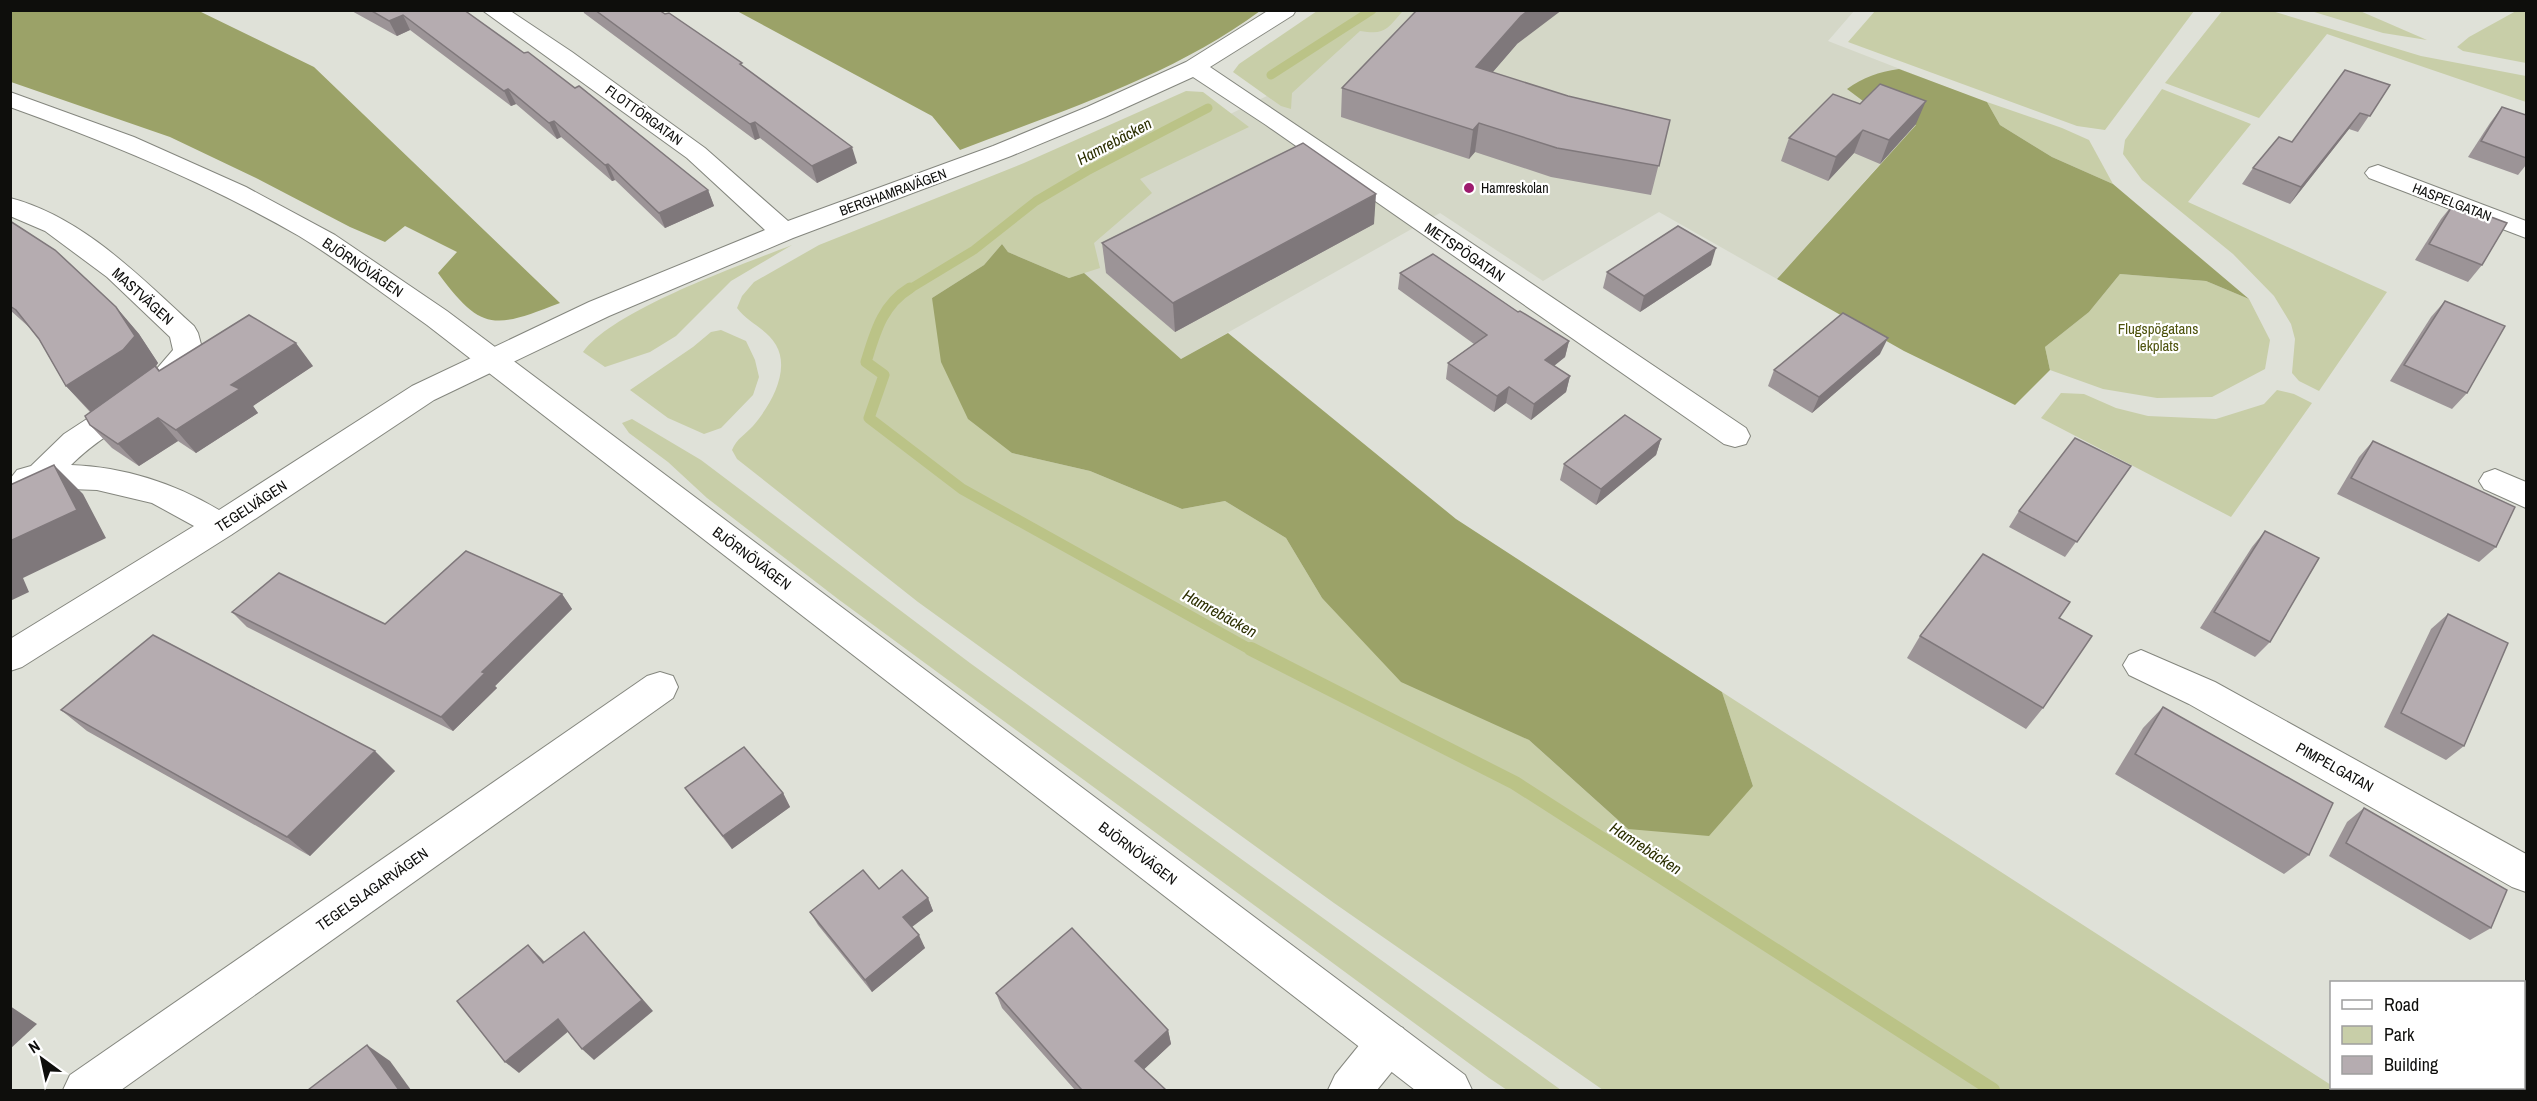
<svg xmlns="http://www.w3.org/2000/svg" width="2537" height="1101" font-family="'Archivo Narrow',sans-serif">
<rect width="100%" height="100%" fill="#dfe1d8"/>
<!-- built -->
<path fill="#d4d7c7" d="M1383,11h471l-26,30 139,54 -87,69 -103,115 -118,-67 -116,69 -103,-68 -259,146 -161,-142 251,-123z"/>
<!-- green -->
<g fill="#c8cea8">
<path d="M1400,10l2,2c-16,18 -17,23 -42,19l-68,62 -1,16 -10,-3 -48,-34 6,-8 78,-53z"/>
<path d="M1875,11v-1l319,1 -89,119 -28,-4 -229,-84z"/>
<path d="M2272,11l149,45 105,20v26l-199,-68 -68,84 -94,-35 57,-72z"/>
<path d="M2311,11h49l67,29 -44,-7z"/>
<path d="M2516,11h10v52l-63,-12 -6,-4 12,-10z"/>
<path d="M2162,89l89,35 -63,78 199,90 -68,99 -20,-10 -7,-8 3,-34 -4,-15 -17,-28 -41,-42 -91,-74 -19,-26 2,-14z"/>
<path d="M1186,91l17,1 46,35 -109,52 12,14 -58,50 6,25 -31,10 -61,-26 -6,-8 -18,21 -52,33 80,155 78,18 92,38 43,-8 61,37 36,60 145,112 62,30 99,89 125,-43 -31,-94 609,393 1,3 8,2h-737l-269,-187 -416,-301 -181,-143 -5,-9c5,-12 13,-15 21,-24 17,-20 38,-55 23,-81 -10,-17 -28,-22 -39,-37l5,-12 12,-14 65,-37 205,-82z"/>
<path d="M1987,102l75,26 27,12 24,44 -61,-27 -52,-32z"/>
<path d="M792,245l-61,36 -55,55 -26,16 -45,15 -22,-15c30,-42 158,-87 209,-107z"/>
<path d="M2120,274l86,7 43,18 21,41 -5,29 -53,28 -55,1 -54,-9 -53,-19 -5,-23 44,-35z"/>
<path d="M721,330l25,11 9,19 4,17 -6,18 -32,33 -17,6 -36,-16 -38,-28 63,-43 18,-15z"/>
<path d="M2277,390l17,4 18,9 -81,114 -190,-99 20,-25 23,1 32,14 32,8 68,3 48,-15z"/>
<path d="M632,419l69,41 269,203 591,427h-54l-18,-12 -651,-479 -131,-101 -39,-36 -39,-29 -7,-10z"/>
</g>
<!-- forest -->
<g fill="#9ba268">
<path d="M10,11h189l115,56 246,236c-65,25 -78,30 -122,-30l19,-21 -52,-26 -20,16 -35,-15 -92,-48 -88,-42 -159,-55z"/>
<path d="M737,11h523c-88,65 -198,100 -300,139l-28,-34z"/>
<path d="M1899,69l88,33 13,23 52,32 61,27 136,115 -43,-18 -86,-7 -31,38 -44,35 5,23 -35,35 -111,-54 -127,-72 139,-154 -45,-18 -24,-18c17,-12 31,-17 52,-20z"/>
<path d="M1002,244l6,8 61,26 15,-5 97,86 47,-26 228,186 266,173 31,94 -44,50 -81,-7 -99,-89 -128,-58 -79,-84 -36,-60 -61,-37 -43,8 -92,-38 -78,-18 -44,-34 -27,-57 -9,-64 52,-33z"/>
</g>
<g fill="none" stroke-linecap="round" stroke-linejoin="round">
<!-- stream-far2 -->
<g stroke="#bbc387" stroke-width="9">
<path d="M1271,75l101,-65"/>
<path d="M908,290l66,-40 62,-49 51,-30 121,-63"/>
</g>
<!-- stream-far1 -->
<path stroke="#bbc387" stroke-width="11" d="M910,288c-28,17 -35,45 -44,74l18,13 -15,43 93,71 291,162"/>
<!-- stream -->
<path stroke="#bbc387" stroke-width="14" d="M1251,649l264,134 478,307"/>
<defs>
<g id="street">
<path d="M482,10h27l63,42 133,96 83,73 205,-75 94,-39 99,-45 83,-52h27l-3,5 -83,52 536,361 4,8 -4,8 -11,3 -11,-3 -458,-319 -73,-48 -88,40 -94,39 -218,82 -184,78 -175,84 -203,135 -209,132 -12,4v-32l184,-113 -42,-23 -55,-13 -53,-2 -23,14 -11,4v-27l7,-9 14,-4 33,-32 84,-55 25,-29 -3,-13 -63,-60 -62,-46 -35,-15v-18c73,19 130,79 184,128l4,7 5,19c-33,55 -89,70 -132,113 53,2 103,18 148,45l193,-124 177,-84 176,-72 -78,-72z"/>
<path d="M2378,165l148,56v17l-157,-60 -4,-5 4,-5z"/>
<path d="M2495,469l31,13v26l-42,-19 -5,-8 5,-8z"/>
<path d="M2141,650l74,32 311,172v38l-14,-5 -323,-183 -60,-29 -6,-10 6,-10z"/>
<path d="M660,672l13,4 5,11 -5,11 -552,392h-58l7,-15 577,-399z"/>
<path d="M1388,1022l15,6 6,15 -6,15 -26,32h-49l7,-15 38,-47z"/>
</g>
<path id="secondary" d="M10,92l124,45 112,50 89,48 112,76 1018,764 7,15h-57l-988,-765c-42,-30 -84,-62 -128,-89 -92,-53 -189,-93 -289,-129z"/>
</defs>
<!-- street casing -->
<use href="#street" stroke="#84867e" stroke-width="2"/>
<!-- secondary casing -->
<use href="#secondary" stroke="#84867e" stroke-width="2"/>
<!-- street -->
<use href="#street" fill="#fff" fill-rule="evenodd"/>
<!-- secondary -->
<use href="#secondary" fill="#fff" fill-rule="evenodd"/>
</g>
<!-- wall -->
<g fill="#9c9497">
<path d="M350,10h114l244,180 6,16 -49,22 -50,-48 -3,1 -51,-44 -4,2 -41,-35 -5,2 -101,-76 -13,6z"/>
<path d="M583,10h76l85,57 113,96 -40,20 -57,-45 -5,2 -171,-127z"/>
<path d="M1517,44l-25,29 76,23 102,24 -19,75 -100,-18 -76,-25 -6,7 -128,-42 1,-29z"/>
<path d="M2390,85l-32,47 -9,-3 -59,75 -48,-20 11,-16 39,-26z"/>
<path d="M1860,104l56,20 -36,40 -26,-11 -26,28 -47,-20 8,-23z"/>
<path d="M2502,107l24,8v50l-8,10 -50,-18 22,-34z"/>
<path d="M2454,203l28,62 -14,17 -53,-22 26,-41z"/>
<path d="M10,221l106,86 23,27 19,29 -2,3 4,5 153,-5 -60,40 5,7 -62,40 -18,-12 -39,25 -27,-18 -22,-23v-13l-24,-26 -27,-47 -9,-11 -20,-18z"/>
<path d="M1374,224l-199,108 -69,-59 -4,-30z"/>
<path d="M1711,265l-71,47 -37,-24 4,-16z"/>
<path d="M1400,273l118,39 51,29 -4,16 -11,9 16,10 -4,16 -35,28 -25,-17 -12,9 -48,-33 2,-16 26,-19 -76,-55z"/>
<path d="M2445,301l22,92 -15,16 -62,-28 41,-64z"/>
<path d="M1880,354l-68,59 -44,-27 6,-16z"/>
<path d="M1661,439l-5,16 -60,50 -36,-25 4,-16z"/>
<path d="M2373,441l123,106 -17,15 -142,-68 22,-37z"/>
<path d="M2131,466l-66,91 -56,-30 10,-16z"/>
<path d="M2265,531l5,111 -15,15 -55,-29 52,-81z"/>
<path d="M562,594l10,15 -77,77 2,2 -44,43 -206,-104 -15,-15 153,12z"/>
<path d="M2448,614l16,132 -18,14 -62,-33 47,-98z"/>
<path d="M2059,618l-16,90 -17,21 -119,-71 13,-22z"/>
<path d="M2163,707l146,148 -25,19 -169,-100 28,-46z"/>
<path d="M61,710l334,61 -85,85 -223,-125z"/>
<path d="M685,788l98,5 7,14 -58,42 -38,-48z"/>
<path d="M2364,808l127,120 -21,12 -141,-84 18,-34z"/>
<path d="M879,889l49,9 5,13 -21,16 13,21 -53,44 -54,-67 -8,-13z"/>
<path d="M996,993l172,37 3,14 -27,25 22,21h-91l-73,-82z"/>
</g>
<!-- shaded-wall -->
<g fill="#7f787b">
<path d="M1529,10h33l-45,34 -45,52 4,-29 45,-51z"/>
<path d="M403,15l7,15 -13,6 -8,-15z"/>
<path d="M508,89l8,15 -5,2 -7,-15z"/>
<path d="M1926,101l-10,23 -36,40 9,-24z"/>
<path d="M2360,113l-11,16 -59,75 11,-17z"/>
<path d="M554,121l7,16 -4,2 -8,-16z"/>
<path d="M755,122l5,16 -5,2 -5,-16z"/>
<path d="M1479,123l-4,29 -6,7 4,-29z"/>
<path d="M1863,130l-9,23 -26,28 8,-24z"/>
<path d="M852,147l5,16 -40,20 -5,-17z"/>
<path d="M608,164l7,16 -3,1 -7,-16z"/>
<path d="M708,190l6,16 -49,22 -6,-15z"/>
<path d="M1376,194l-2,30 -199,108 -2,-29z"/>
<path d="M1716,248l-5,17 -71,47 4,-16z"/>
<path d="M116,307l23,27 19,29 -2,3 19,23 -83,24 -26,-27z"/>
<path d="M1888,338l-8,16 -68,59 7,-16z"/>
<path d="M1569,341l-4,16 -24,19 4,-16z"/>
<path d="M296,343l17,23 -60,40 5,7 -62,40 -20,-23 55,-45z"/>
<path d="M1570,376l-4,16 -35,28 3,-16z"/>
<path d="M1509,387l-3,16 -12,9 3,-16z"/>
<path d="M158,418l20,23 -39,25 -21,-22z"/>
<path d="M1661,439l-5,16 -60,50 5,-16z"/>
<path d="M54,465l29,29 23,44 -83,40 6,14 -19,9v-60z"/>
<path d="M562,594l10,15 -77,77 2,2 -44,43 -12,-14 41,-45z"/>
<path d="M375,751l20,20 -85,85 -23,-19z"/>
<path d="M783,793l7,14 -58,42 -9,-13z"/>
<path d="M928,898l5,13 -24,18 -6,-12z"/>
<path d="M584,932l69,79 -59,49 -12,-11z"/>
<path d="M919,935l6,13 -53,44 -7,-12z"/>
<path d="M528,945l13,13 15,17 -13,-12z"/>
<path d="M10,1006l27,18 -27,25z"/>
<path d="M558,1019l12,11 -51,43 -14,-11z"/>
<path d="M1168,1030l3,14 -33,31 -3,-14z"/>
<path d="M367,1045l23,16 21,29h-12z"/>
</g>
<!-- building -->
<g fill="#b5acb0" stroke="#7f787b" stroke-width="1.5">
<path d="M370,10h94l60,43 4,-1 47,36 4,-2 129,104 -49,23 -51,-49 -3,1 -51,-44 -5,2 -41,-34 -4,2 -101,-76 -14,6z"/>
<path d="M595,10h64l6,4 4,-1 73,50 -2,1 112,83 -40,19 -57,-44 -5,2z"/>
<path d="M1417,10h112l-8,6 -45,51 92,29 102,24 -11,46 -102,-18 -78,-25 -6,7 -131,-42z"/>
<path d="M2345,70l45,15 -20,31 -10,-3 -59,74 -48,-19 26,-31 13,5z"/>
<path d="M1880,84l46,17 -37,39 -26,-10 -27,27 -47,-19 44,-44 27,10z"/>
<path d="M2502,107l24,8v43l-45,-17z"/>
<path d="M1303,143l73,51 -203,109 -71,-60z"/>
<path d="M2454,203l53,20 -25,42 -53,-21z"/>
<path d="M10,221l45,29 61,57 19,29 -12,14 -57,36 -27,-47 -23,-29 -6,-4z"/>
<path d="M1678,226l38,22 -72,48 -37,-24z"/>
<path d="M1433,254l85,58 2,-1 49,30 -24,19 25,16 -36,28 -25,-17 -12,9 -49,-33 39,-28 -87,-62z"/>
<path d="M2445,301l60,25 -38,67 -63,-28z"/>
<path d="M1843,313l45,25 -69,59 -45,-27z"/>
<path d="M249,315l47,28 -65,42 9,4 -64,41 -18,-12 -40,26 -28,-19 -5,-9 70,-50 4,5z"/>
<path d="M1625,415l36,24 -60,50 -37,-25z"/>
<path d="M2075,438l56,28 -54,76 -58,-31z"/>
<path d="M2373,441l142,66 -19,40 -145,-69z"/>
<path d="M54,465l23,45 -67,31v-56z"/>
<path d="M2265,531l54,27 -49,84 -56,-30z"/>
<path d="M466,551l96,43 -80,78 3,1 -44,44 -209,-105 47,-39 106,51z"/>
<path d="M1983,554l87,48 -11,16 33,18 -49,72 -123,-72z"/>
<path d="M2448,614l60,29 -44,103 -63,-33z"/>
<path d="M153,635l222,116 -88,86 -226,-127z"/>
<path d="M2163,707l170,96 -24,52 -174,-101z"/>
<path d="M744,747l39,46 -60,43 -38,-48z"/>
<path d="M2364,808l143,82 -16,38 -145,-85z"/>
<path d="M863,870l16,19 23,-19 26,28 -25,19 16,18 -54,45 -55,-68z"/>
<path d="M1072,928l96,102 -33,31 31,29h-84l-86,-97z"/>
<path d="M584,932l58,68 -60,49 -24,-30 -53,43 -48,-61 71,-56 15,18z"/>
<path d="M367,1045l32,45h-91z"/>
</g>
<!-- markers -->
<circle fill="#9d1b6e" stroke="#fff" stroke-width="2" cx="1469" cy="188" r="6"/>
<g text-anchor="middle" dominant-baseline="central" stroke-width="4.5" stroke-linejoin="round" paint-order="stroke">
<!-- far-street labels -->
<g font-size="14" fill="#0e0e0c" stroke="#fff">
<text transform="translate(644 115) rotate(36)">FLOTTÖRGATAN</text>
<text transform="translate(893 192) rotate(-20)">BERGHAMRAVÄGEN</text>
<text transform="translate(2452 202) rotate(21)">HASPELGATAN</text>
</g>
<!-- far-poi labels -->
<g font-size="14" fill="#0e0e0c" stroke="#fff" text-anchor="start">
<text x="1481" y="188">Hamreskolan</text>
</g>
<!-- street labels -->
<g font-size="15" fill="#0e0e0c" stroke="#fff">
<text transform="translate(1465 252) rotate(34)">METSPÖGATAN</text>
<text transform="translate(363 267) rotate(34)">BJÖRNÖVÄGEN</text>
<text transform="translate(143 296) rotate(42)">MASTVÄGEN</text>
<text transform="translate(251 506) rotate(-33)">TEGELVÄGEN</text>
<text transform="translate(752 558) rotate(37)">BJÖRNÖVÄGEN</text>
<text transform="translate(2335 767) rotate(29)">PIMPELGATAN</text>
<text transform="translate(1138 853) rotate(37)">BJÖRNÖVÄGEN</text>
<text transform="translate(372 889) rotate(-35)">TEGELSLAGARVÄGEN</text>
</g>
<!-- park labels -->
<g font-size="15" fill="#4e530e" stroke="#fff">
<text x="2158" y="328">Flugspögatans<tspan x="2158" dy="17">lekplats</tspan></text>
</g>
<!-- water labels -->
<g font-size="16" font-style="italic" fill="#2c2f00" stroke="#fff">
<text transform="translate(1114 141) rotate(-28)">Hamrebäcken</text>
<text transform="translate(1220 613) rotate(29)">Hamrebäcken</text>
<text transform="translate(1646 848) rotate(33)">Hamrebäcken</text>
</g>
</g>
<!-- border -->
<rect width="2537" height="1101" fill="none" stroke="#0e0e0c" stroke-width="24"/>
<!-- legend -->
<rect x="2330" y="981" width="195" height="108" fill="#ffffff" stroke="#9f9f9e" stroke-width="1.5"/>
<rect x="2342" y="1000" width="30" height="9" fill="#ffffff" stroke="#9f9f9e" stroke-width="1.5"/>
<text x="2384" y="1011" font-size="18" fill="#0e0e0c">Road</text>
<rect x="2342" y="1026" width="30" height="18" fill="#c8cea8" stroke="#9f9f9e" stroke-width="1.5"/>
<text x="2384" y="1041" font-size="18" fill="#0e0e0c">Park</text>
<rect x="2342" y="1056" width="30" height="18" fill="#b5acb0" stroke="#9f9f9e" stroke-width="1.5"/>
<text x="2384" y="1071" font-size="18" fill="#0e0e0c">Building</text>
<!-- north arrow -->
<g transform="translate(42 1059) rotate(327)" stroke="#ffffff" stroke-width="4.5" paint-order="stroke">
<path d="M0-4.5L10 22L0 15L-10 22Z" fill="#0e0e0c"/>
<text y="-9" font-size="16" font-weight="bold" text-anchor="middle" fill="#0e0e0c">N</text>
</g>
</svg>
